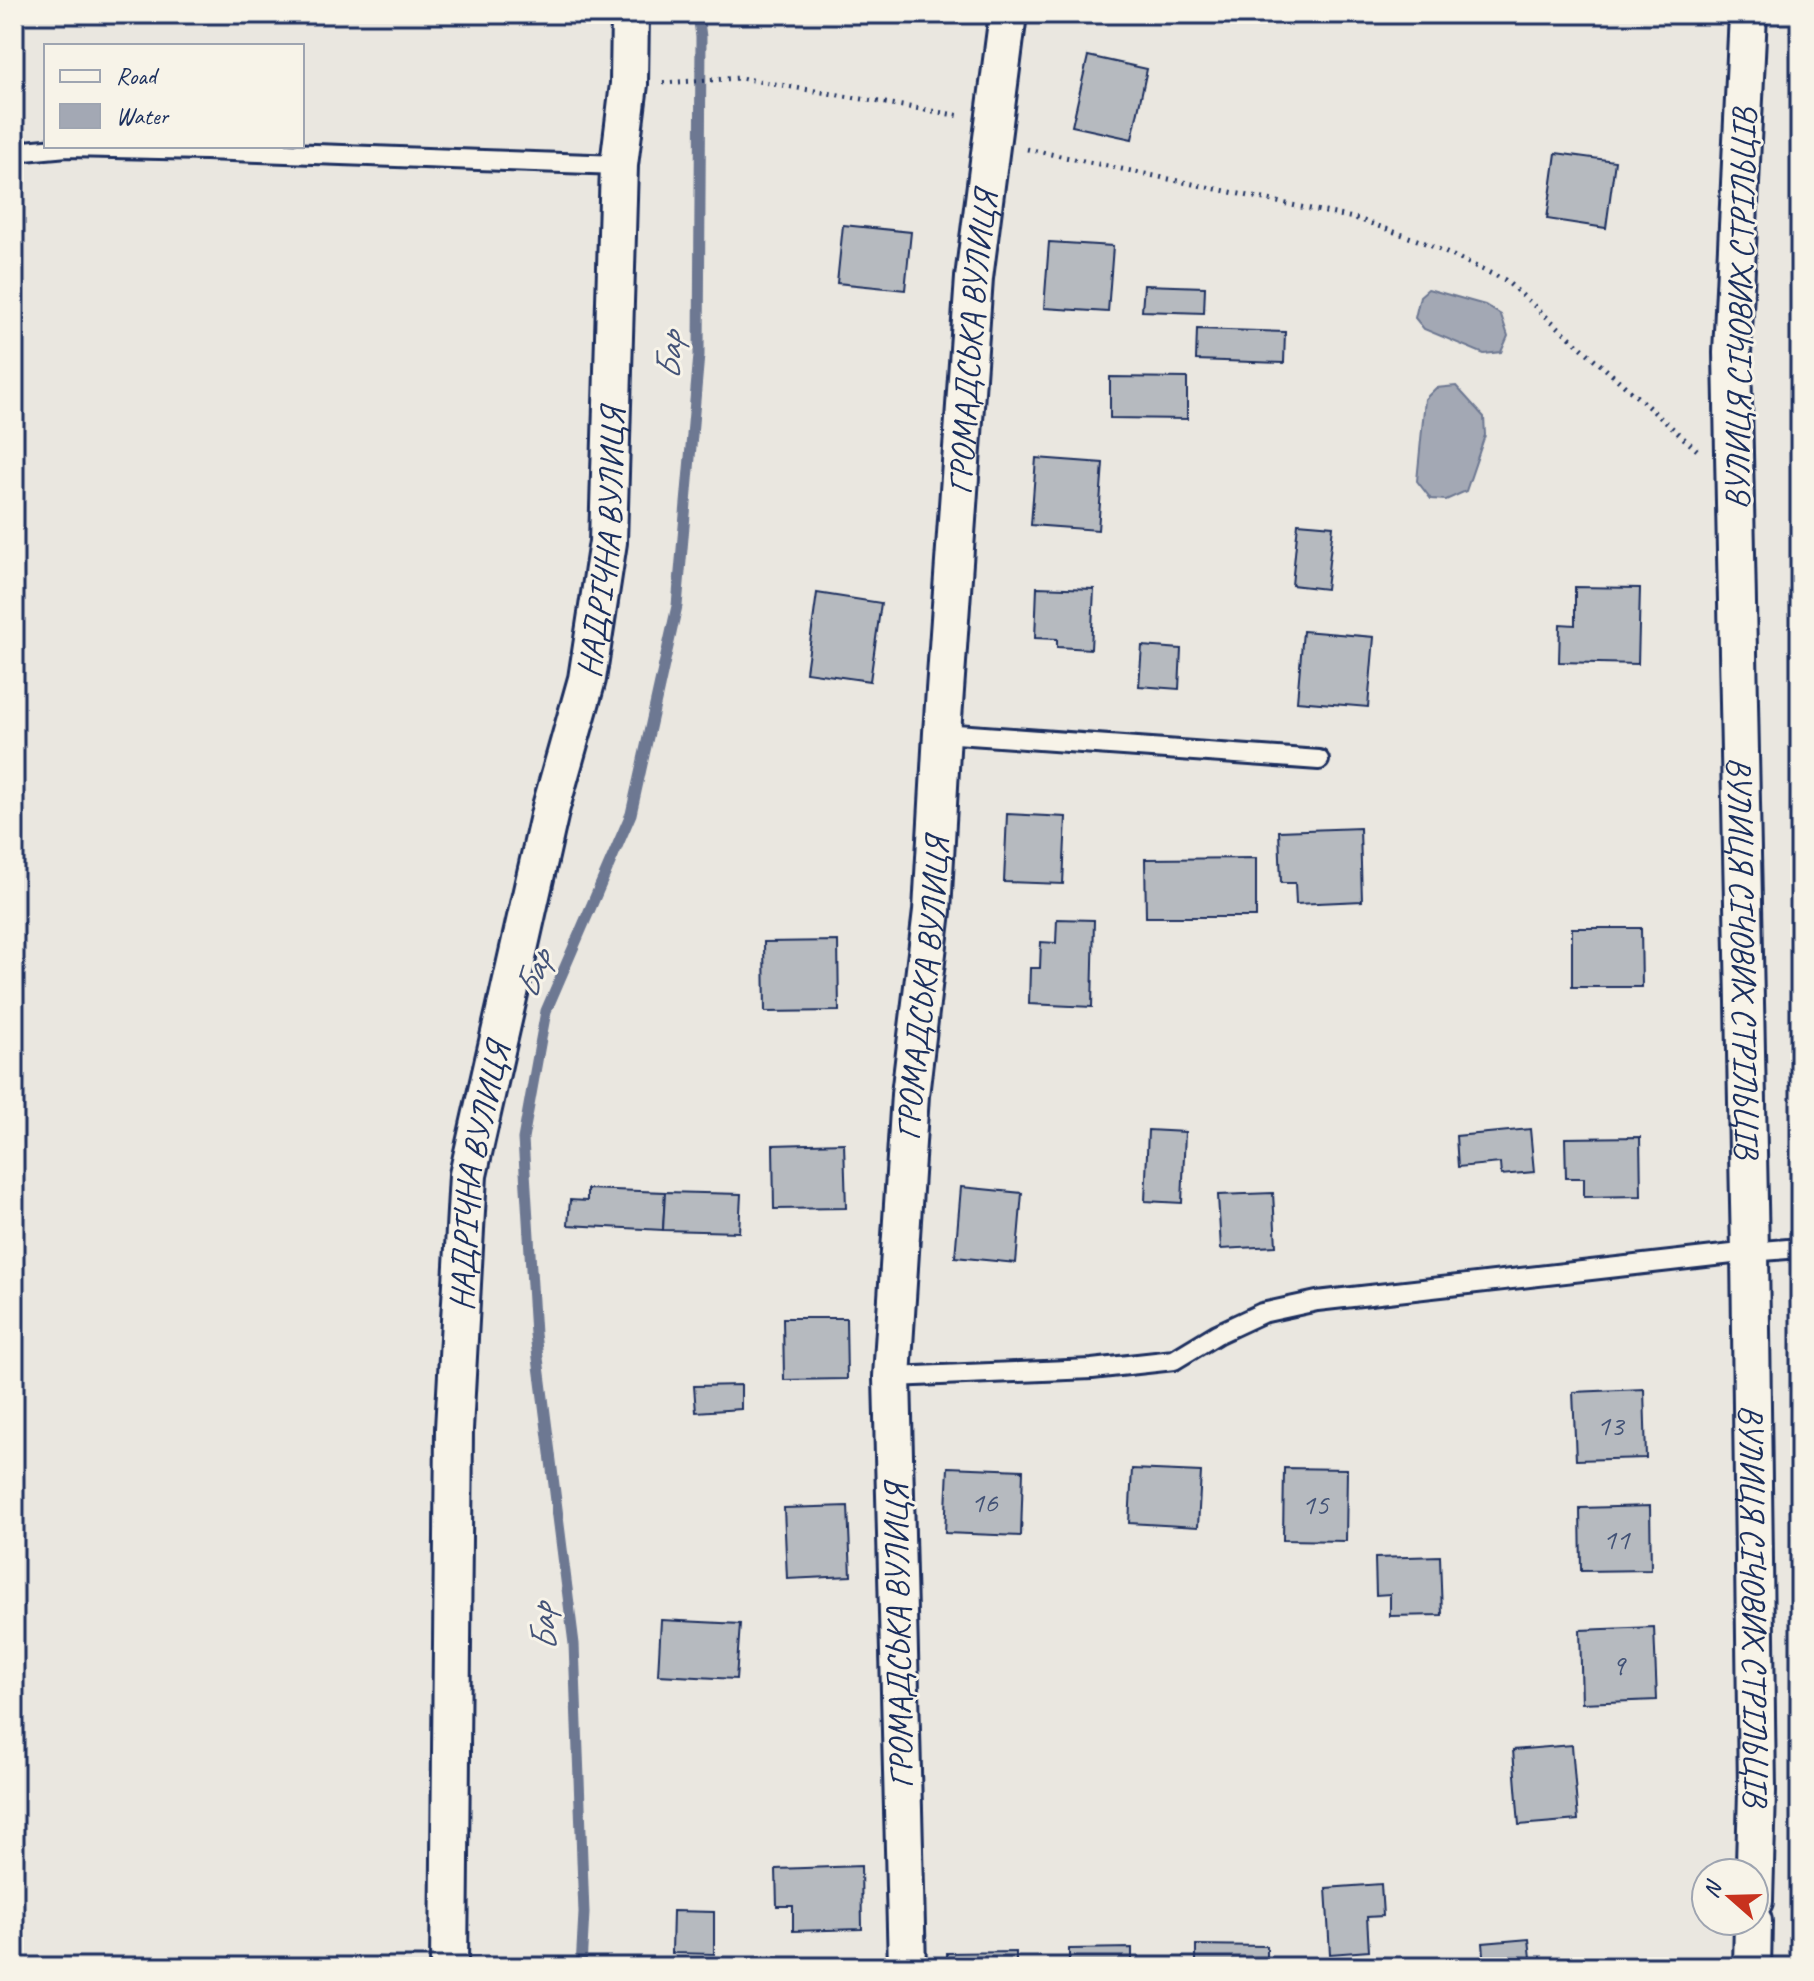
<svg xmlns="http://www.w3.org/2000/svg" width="1814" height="1981" font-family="Caveat,sans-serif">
<rect width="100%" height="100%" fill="#eae7e0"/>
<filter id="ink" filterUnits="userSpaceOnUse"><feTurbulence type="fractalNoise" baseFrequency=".0125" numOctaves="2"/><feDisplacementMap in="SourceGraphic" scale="16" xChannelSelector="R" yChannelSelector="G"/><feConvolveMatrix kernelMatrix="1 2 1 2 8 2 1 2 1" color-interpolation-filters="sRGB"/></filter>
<g filter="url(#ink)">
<!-- water -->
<g fill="#a3a8b4" stroke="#6d7892" stroke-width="2">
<path d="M1428,289l57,16 16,10 7,21 -7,16 -17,2 -60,-25 -9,-11 5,-22z"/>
<path d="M1456,386l28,31 1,18 -19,56 -20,9 -15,-1 -14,-18 8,-82 11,-11z"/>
</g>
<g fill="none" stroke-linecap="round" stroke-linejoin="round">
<!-- stream -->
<path stroke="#6d7892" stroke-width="11" d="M581,1967l3,-54 -10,-269 -39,-310 -12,-195 23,-128 85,-197 46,-208 22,-251 2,-318 -3,-23"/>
</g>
<!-- building -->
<g fill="#b6babf" stroke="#1b2f5e" stroke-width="2">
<path d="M198,14h37l1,5 -38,3z"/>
<path d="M1088,56l59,13 -15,70 -60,-13z"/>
<path d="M1556,153l59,8 -9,67 -59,-9z"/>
<path d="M843,225l68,7 -6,58 -68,-7z"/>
<path d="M1049,242l64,4 -5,66 -64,-4z"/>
<path d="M1144,285l61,2 -1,26 -62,-2z"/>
<path d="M1197,329l88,3 -1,31 -88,-3z"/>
<path d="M1110,377l77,1v41l-77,-1z"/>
<path d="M1036,458l67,5 -5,67 -67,-5z"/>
<path d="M1298,523l35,3 -7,63 -34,-4z"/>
<path d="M1037,587l57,2 -3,60 -34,-2v-8l-22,-1z"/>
<path d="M1575,587l65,1 -2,76 -79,-2 1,-38 15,1z"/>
<path d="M817,593l64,10 -11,78 -64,-9z"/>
<path d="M1303,631l71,6 -6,70 -71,-6z"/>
<path d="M1142,646l39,3 -2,40 -40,-3z"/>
<path d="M1007,814l59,3 -3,67 -59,-2z"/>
<path d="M1360,828l2,73 -66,3 -1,-21h-14l-2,-52z"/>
<path d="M1256,858v59h-110l-1,-58z"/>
<path d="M1057,919l37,1 -2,87 -63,-3 1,-36h10l1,-26 15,1z"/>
<path d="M1572,928h69l1,59h-70z"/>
<path d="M838,941l1,70 -74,1 -1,-70z"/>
<path d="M1530,1129l4,43 -33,3 -1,-12 -42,4 -2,-31z"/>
<path d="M1148,1130l37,2 -3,71 -37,-2z"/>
<path d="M1640,1137l1,59 -57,1v-19h-18l-1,-40z"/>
<path d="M844,1143l2,65 -72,1 -1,-64z"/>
<path d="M961,1187l61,6 -6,70 -61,-6z"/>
<path d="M587,1189l78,3 -2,38 -95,-5 2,-25 17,1z"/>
<path d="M665,1192l76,2 -2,38 -76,-2z"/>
<path d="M1273,1193l3,53 -55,3 -3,-54z"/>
<path d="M783,1318h63l1,61 -63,1z"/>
<path d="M741,1385v24l-45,3 -2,-26z"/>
<path d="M1644,1389l2,69 -70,2 -3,-68z"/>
<path d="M948,1467l75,3 -2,66 -76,-3z"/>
<path d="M1284,1468l63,1 -1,72 -63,-1z"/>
<path d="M1132,1469l69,3 -3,55 -69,-4z"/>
<path d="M848,1506l3,70 -64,3 -3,-71z"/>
<path d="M1650,1506l1,64 -70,1 -1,-63z"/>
<path d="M1440,1556l2,59 -52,1v-22l-14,1 -1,-37z"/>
<path d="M661,1620l79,4 -4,55 -78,-4z"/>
<path d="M1654,1627l3,73 -75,3 -2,-73z"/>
<path d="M1572,1745l6,75 -59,5 -6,-75z"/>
<path d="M861,1866l1,63 -69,2v-25h-16l-1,-37z"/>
<path d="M1381,1884l2,32 -16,1 2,34 -39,3 -4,-66z"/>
<path d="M673,1911l41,1v42l-42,-1z"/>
<path d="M1529,1939l3,28h-47l-2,-24z"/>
<path d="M1196,1945l71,1v21h-71z"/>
<path d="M1132,1948v19h-63v-18z"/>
<path d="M1016,1952v15h-69v-14z"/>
</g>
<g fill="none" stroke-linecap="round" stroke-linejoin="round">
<defs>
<g id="service">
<path d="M14,152l53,-5 138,3 414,15"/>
<path d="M942,733l377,27"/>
<path d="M892,1377l200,-8 82,-9 43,-26 45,-21 55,-12 433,-49 50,-4"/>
</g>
<g id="minor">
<path id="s1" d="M1748,14l-16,339 18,899 7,539 -3,110"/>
<path id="s2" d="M449,1967l5,-538 14,-254 83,-368 36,-128 21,-137 11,-377 10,-81 1,-70"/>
<path id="s3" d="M907,1967l-15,-590 18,-282 22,-184 10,-178 32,-455 34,-264"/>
<path d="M1752,1967l1,-46"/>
</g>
</defs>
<!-- service casing -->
<use href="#service" stroke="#1b2f5e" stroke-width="24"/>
<!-- minor casing -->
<use href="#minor" stroke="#1b2f5e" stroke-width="42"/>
<!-- path -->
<g stroke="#1b2f5e" stroke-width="5" stroke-dasharray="2 6" stroke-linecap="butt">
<path d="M663,83l77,-5 221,38"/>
<path d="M1027,149l331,70 65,23 82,38 192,170"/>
</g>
<!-- service -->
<use href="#service" stroke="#f7f3e8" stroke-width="18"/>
<!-- minor -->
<use href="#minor" stroke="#f7f3e8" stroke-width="36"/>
</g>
</g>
<g text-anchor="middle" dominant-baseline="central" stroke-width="6" stroke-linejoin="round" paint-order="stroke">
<!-- number labels -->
<g font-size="30" fill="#425276">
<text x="1610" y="1425">13</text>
<text x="984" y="1502">16</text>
<text x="1315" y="1504">15</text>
<text x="1616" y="1539">11</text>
<text x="1618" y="1665">9</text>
</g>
<!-- street labels -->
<g font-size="34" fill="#1b2f5e" stroke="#f7f3e8">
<text transform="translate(1740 309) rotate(-89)">ВУЛИЦЯ СІЧОВИХ СТРІЛЬЦІВ</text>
<text stroke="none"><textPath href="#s3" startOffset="1628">ГРОМАДСЬКА ВУЛИЦЯ</textPath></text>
<text stroke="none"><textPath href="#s2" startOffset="1440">НАДРІЧНА ВУЛИЦЯ</textPath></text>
<text stroke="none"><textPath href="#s1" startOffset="944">ВУЛИЦЯ СІЧОВИХ СТРІЛЬЦІВ</textPath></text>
<text stroke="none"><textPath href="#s3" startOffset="980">ГРОМАДСЬКА ВУЛИЦЯ</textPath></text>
<text stroke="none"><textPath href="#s2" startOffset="792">НАДРІЧНА ВУЛИЦЯ</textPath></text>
<text stroke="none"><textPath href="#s1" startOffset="1592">ВУЛИЦЯ СІЧОВИХ СТРІЛЬЦІВ</textPath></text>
<text transform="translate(898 1636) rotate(-91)">ГРОМАДСЬКА ВУЛИЦЯ</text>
</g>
<!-- water labels -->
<g font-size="36" font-style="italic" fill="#445378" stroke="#f7f3e8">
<text transform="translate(669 356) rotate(-87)">Бар</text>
<text transform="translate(533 974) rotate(-69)">Бар</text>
<text transform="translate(543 1628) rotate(-96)">Бар</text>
</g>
</g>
<!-- margin -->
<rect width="1814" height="1981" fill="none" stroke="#f7f3e8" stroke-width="48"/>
<rect x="24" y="24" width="1766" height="1933" fill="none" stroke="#1b2f5e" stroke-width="3" filter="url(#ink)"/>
<!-- legend -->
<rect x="44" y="44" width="260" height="104" fill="#f7f3e8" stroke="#9fa5b1" stroke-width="2"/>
<rect x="60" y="70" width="40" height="12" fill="#f7f3e8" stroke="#9fa5b1" stroke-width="2"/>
<text x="116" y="84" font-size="24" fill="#1b2f5e">Road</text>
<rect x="60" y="104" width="40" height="24" fill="#a3a8b4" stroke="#9fa5b1" stroke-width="2"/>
<text x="116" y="124" font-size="24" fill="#1b2f5e">Water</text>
<!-- north arrow -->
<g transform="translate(1730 1897) rotate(290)"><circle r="38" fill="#f7f3e8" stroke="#9fa5b1" stroke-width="2"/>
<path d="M0-6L14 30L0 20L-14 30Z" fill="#c8321e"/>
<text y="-12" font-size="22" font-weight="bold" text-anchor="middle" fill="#1b2f5e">N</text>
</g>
</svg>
